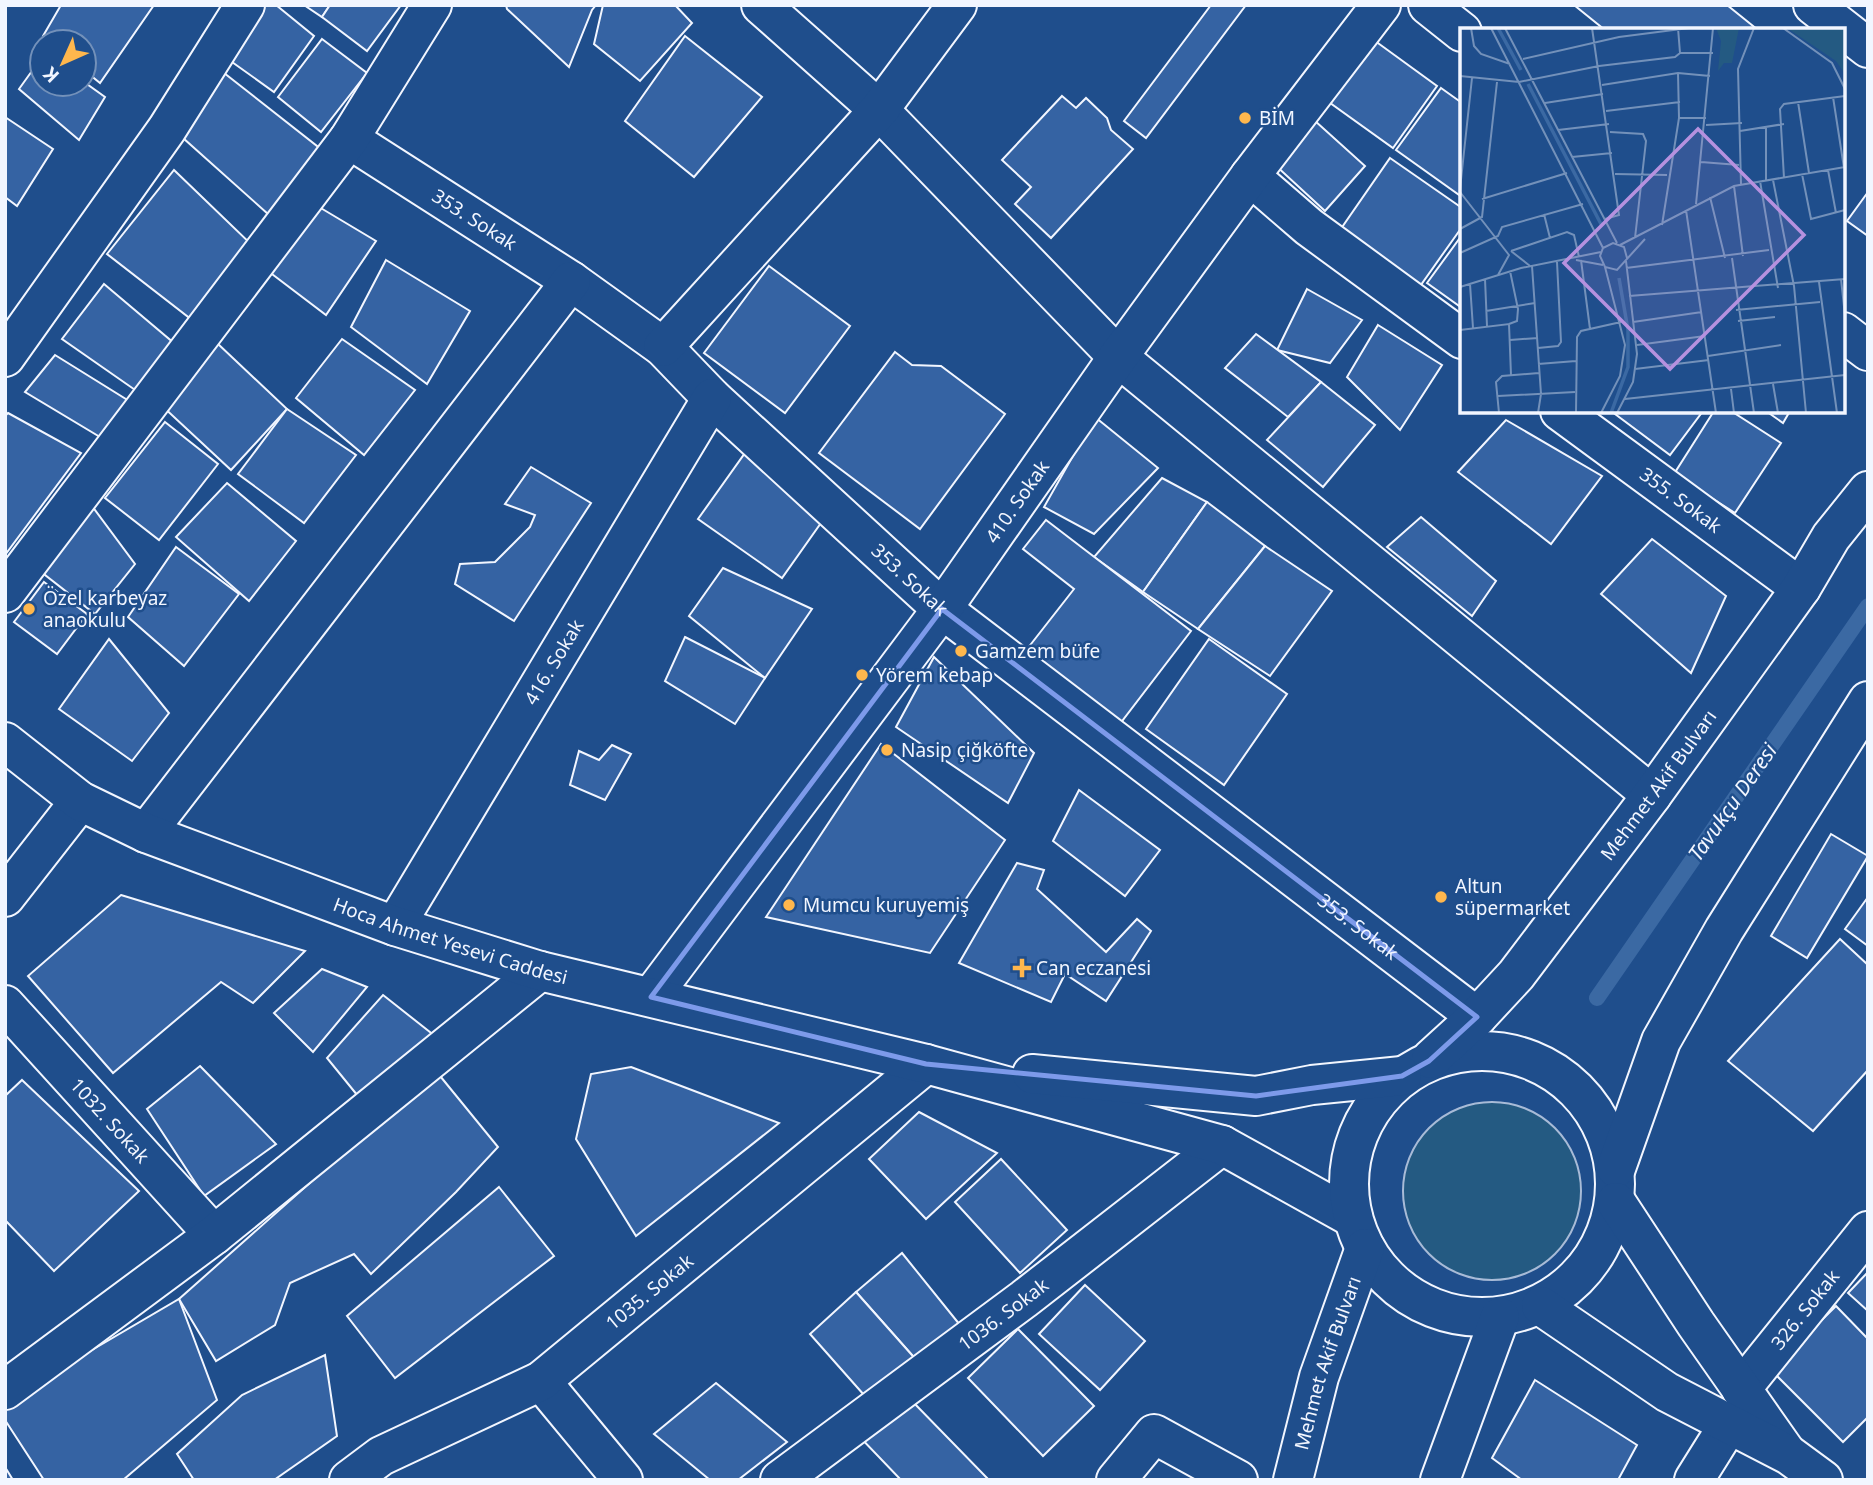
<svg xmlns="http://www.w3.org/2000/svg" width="1873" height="1485" font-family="'Noto Sans',sans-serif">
<rect width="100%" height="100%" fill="#1f4e8c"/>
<!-- green -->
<circle fill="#245a82" stroke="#a8bbd7" stroke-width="2" cx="1492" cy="1191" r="89"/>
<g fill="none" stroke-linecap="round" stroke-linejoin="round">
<!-- stream -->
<path stroke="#3b69a3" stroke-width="16" d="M1597,998l271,-392"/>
</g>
<!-- building -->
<g fill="#3563a3" stroke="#f2f6ff" stroke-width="2">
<path d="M61,5h93l-54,78 -16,-13v-28h-34l-7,-6z"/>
<path d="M259,5h17l38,31 -40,56 -49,-35z"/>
<path d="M304,5h26l-8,12z"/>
<path d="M330,5h71l-34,46 -45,-34z"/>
<path d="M506,5h90l-4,5 -23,57 -62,-58z"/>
<path d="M603,5h72l17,18 -52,58 -46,-37z"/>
<path d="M1211,5h35l-100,133 -22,-17z"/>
<path d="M1574,5h153l31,25h-153z"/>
<path d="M685,36l77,61 -68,80 -69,-56z"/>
<path d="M1371,38l66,48 -44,62 -67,-48z"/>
<path d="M322,39l45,34 -46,59 -43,-35z"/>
<path d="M42,57v27h42v-2l21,15 -26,43 -60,-51z"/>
<path d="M219,69l103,81 -54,64 -95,-85z"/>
<path d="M1441,88l21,15v94l-66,-47z"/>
<path d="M1062,96l14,12 10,-10 21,20 4,12 22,19 -82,89 -36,-34 16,-17 -29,-27z"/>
<path d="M5,117l48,32 -36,57 -12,-9z"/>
<path d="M1314,120l51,46 -40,45 -51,-47z"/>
<path d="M1390,158l72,50v19l-44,62 -80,-56z"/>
<path d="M174,170l80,77 -58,76 -89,-69z"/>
<path d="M1868,192v44l-21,-15z"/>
<path d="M309,201l67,40 -50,74 -58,-44z"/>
<path d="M1462,235v73l-35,-25z"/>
<path d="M386,260l84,51 -43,73 -76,-57z"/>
<path d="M769,266l81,60 -65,87 -81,-60z"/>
<path d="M104,284l71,60 -37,48 -76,-53z"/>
<path d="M1307,289l55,31 -32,43 -53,-13z"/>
<path d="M1378,325l64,40 -42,65 -53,-53z"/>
<path d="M1256,334l65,48 -33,35 -63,-49z"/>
<path d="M342,339l73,51 -51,65 -68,-57z"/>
<path d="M217,343l70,66 -56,61 -71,-66z"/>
<path d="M895,352l17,13 29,1 64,48 -85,115 -101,-76z"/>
<path d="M55,355l74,46 -29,36 -75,-45z"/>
<path d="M1321,382l54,43 -52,62 -56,-47z"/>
<path d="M287,409l69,46 -52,68 -66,-49z"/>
<path d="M1611,411h92l-33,44z"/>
<path d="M1714,411h17l50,32 -46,70 -61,-39z"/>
<path d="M1766,411h24l-7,12z"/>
<path d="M8,413l73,40 -76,102v-139z"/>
<path d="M1095,417l63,51 -64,66 -50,-27z"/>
<path d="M1506,420l96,56 -51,68 -93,-72z"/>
<path d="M165,422l53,42 -59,76 -54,-42z"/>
<path d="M745,453l83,60 -46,65 -84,-59z"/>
<path d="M531,467l60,36 -77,118 -59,-37 5,-20 35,-2 35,-35 5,-12 -30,-11z"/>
<path d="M1162,478l45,24 -64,90 -49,-35z"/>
<path d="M227,483l69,58 -47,60 -73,-64z"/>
<path d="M1207,502l58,44 -67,83 -55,-37z"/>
<path d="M92,506l43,58 -40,50 -55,-43z"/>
<path d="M1421,517l75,64 -24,35 -85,-69z"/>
<path d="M1046,520l145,111 -72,94 -95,-72 50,-64 -51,-40z"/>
<path d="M1652,539l74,57 -35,77 -90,-79z"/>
<path d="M1265,546l67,45 -62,85 -72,-47z"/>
<path d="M176,547l63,47 -55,72 -56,-49z"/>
<path d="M723,568l89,41 -47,69 -76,-62z"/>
<path d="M44,582l43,32 -30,40 -43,-32z"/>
<path d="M685,637l80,41 -30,46 -70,-43z"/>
<path d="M109,639l60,74 -37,48 -73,-52z"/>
<path d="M1209,639l78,55 -63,91 -78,-56z"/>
<path d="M934,657l100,96 -26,50 -112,-76z"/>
<path d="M881,744l124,96 -75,113 -164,-36z"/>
<path d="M612,745l19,9 -26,46 -35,-15 9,-34 20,9z"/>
<path d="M1079,790l81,60 -35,46 -72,-55z"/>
<path d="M1831,834l37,22 -61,102 -36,-22z"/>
<path d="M1017,863l27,7 -7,19 69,63 31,-33 14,12 -45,70 -41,-27 -14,28 -92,-39z"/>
<path d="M121,895l184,56 -52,52 -32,-21 -108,91 -85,-97z"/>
<path d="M1868,897v49l-23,-17z"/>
<path d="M1840,939l28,26v105l-55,61 -85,-70z"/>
<path d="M322,969l45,18 -54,65 -39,-39z"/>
<path d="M383,995l57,45 -78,61 -35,-43z"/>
<path d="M200,1066l76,78 -72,52 -57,-87z"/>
<path d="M631,1067l148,56 -143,113 -60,-97 15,-65z"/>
<path d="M436,1071l62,76 -42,45 -85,82 -17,-20 -64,29 -15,42 -59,36 -37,-62z"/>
<path d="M22,1080l117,111 -85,80 -49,-51v-124z"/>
<path d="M919,1112l78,41 -71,66 -57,-60z"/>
<path d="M1001,1159l66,71 -47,43 -65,-71z"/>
<path d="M499,1187l55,69 -159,122 -48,-62z"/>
<path d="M902,1253l58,72 -41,38 -63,-71z"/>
<path d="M1868,1272v39l-20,-18z"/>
<path d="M1085,1285l60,56 -45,49 -61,-56z"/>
<path d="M856,1292l63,71 -47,41 -62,-70z"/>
<path d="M179,1299l38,101 -94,80h-79l-39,-60v-19z"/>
<path d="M1836,1306l32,33v78l-25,25 -72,-72z"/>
<path d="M1018,1329l76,77 -51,50 -75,-78z"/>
<path d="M325,1355l12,81 -63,44h-80l-17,-26 65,-59z"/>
<path d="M1535,1380l102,65 -19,35h-96l-30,-22z"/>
<path d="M716,1383l71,59 -49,38h-28l-56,-46z"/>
<path d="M911,1400l78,80h-88l-46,-48z"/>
<path d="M5,1467l8,13h-8z"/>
</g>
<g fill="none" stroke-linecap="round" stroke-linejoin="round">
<defs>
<g id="minor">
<path d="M761,5l118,105 239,247 534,438"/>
<path d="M1428,5l34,27"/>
<path d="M1813,5l55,43"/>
<path id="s1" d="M349,139l222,142 92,66 49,51 230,211 535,408"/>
<path d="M1250,176l59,51 153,112"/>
<path d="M1843,332l25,19"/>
<path d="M663,347l216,-237 78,-105"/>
<path d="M5,357l162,-228 78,-124"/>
<path id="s2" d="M1560,411l241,177"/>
<path d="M5,593l344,-454 83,-134"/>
<path d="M146,833l425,-552"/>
<path d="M5,897l75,-96"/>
<path id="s3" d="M395,926l317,-528"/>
<path id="s4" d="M651,997l291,-388 176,-252 132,-181 131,-171"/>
<path id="s5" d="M5,1005l209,230"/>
<path d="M541,1381l82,99"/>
<path id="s6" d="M1741,1389l127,-158"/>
<path d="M5,1390l209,-155 326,-264"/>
<path id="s7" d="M349,1480l32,-24 160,-75 385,-317"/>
<path id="s8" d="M780,1480l244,-181 198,-154"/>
<path d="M1116,1480l38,-46 84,46"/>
<path d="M1694,1480l35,-56"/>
</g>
<g id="major">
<path id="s9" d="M5,742l75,59 66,32 249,93 145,45 386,93 296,81 131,73"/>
<circle cx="1482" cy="1184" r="133"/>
<path id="s10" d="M1431,1059l46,-42 39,-42 136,-180 149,-207 30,-51 37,-46"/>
<path d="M1032,1074l224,22 56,-11 90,-9"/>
<path d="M1616,1168l45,-127 63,-111 144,-229"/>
<path d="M1616,1202l80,122 89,127"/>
<path d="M1541,1306l126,86 122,63 34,25"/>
<path id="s11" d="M1293,1480l26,-103 46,-129"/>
<path d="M1440,1480l60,-163"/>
</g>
</defs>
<!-- minor casing -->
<use href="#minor" stroke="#f2f6ff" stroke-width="42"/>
<!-- major casing -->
<use href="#major" stroke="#f2f6ff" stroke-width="42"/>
<!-- minor -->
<use href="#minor" stroke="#1f4e8c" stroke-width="38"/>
<!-- major -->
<use href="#major" stroke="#1f4e8c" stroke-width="38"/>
</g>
<!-- marked area -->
<path fill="none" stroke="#7d9aea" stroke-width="5" stroke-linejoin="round" d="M942,609l535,408 -48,44 -27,15 -146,20 -330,-32 -275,-67z"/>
<!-- markers -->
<g fill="#ffb74d" stroke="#1f4e8c" stroke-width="2.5">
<circle cx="1245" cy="118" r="7"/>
<circle cx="29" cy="609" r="7"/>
<circle cx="961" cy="651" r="7"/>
<circle cx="862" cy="675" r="7"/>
<circle cx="887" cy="750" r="7"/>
<circle cx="1441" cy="897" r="7"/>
<circle cx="789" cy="905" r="7"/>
<path d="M1018.5 957.5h7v7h7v7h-7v7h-7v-7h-7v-7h7z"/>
</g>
<g text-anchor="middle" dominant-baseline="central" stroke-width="5" stroke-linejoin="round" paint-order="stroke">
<!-- poi labels -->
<g font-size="19" fill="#f2f6ff" stroke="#1f4e8c" text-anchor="start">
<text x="1259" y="118">BİM</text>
<text x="43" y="598">Özel karbeyaz<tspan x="43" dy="22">anaokulu</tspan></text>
<text x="975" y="651">Gamzem büfe</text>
<text x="876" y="675">Yörem kebap</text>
<text x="901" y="750">Nasip çiğköfte</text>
<text x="1455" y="886">Altun<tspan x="1455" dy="22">süpermarket</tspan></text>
<text x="803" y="905">Mumcu kuruyemiş</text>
<text x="1036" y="968">Can eczanesi</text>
</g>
<!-- street labels -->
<g font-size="19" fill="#f2f6ff" stroke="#1f4e8c">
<text stroke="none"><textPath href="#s1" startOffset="149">353. Sokak</textPath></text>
<text stroke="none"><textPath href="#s2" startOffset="150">355. Sokak</textPath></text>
<text stroke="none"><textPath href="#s4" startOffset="616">410. Sokak</textPath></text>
<text stroke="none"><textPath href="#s1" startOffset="716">353. Sokak</textPath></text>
<text stroke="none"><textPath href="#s3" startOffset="308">416. Sokak</textPath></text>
<text stroke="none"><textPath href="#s10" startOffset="357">Mehmet Akif Bulvarı</textPath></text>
<text stroke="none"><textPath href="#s1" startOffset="1283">353. Sokak</textPath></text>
<text stroke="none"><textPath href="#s9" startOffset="492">Hoca Ahmet Yesevi Caddesi</textPath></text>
<text stroke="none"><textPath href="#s5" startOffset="156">1032. Sokak</textPath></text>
<text stroke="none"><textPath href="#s7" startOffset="357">1035. Sokak</textPath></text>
<text stroke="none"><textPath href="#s6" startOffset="102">326. Sokak</textPath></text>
<text stroke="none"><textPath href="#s8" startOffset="278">1036. Sokak</textPath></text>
<text stroke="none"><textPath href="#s11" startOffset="122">Mehmet Akif Bulvarı</textPath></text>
</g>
<!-- water labels -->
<g font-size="21" font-style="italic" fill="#f2f6ff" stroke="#1f4e8c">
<text transform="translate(1732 802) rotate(-55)">Tavukçu Deresi</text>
</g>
</g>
<!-- overview -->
<g transform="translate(1460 28)">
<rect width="385" height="385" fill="#1f4e8c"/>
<path d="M256,0h23l-7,35h-8l-6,8 3,-30zM327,0h58v46l-9,-13z" fill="#245a82"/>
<path fill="none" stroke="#3b69a3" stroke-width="3.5" d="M38,0l23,42M68,56l74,142M151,385l17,-46v-37l-9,-52"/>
<path fill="none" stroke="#7391ba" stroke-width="2" d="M11,0l3,18 7,8 29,10M31,0l112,220M45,0l112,215M132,0l27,187 -14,4M323,0l49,35 13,26M220,25h33M63,31l96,-22 70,-9M0,48l59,6 80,-16 76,-9 5,-4 -2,-25M142,57l76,-12 32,3M373,69l11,71M338,74l11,71M85,75l58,-9M146,83l74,-9M219,90h27M246,97l36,-2M306,99v53M98,102l51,-6M280,103l44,-7M150,104l33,2 3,7 -11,97M112,129l40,-4M241,134l38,3M368,142l8,43M155,146l52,1M342,146l9,45 34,-9M324,150l-4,-69 4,-5 61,-8M313,152l21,106 12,127M300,153l18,107M281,156l-3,-115 16,-41M274,158l9,70M0,161l12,-111M0,164l49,63 -11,20M250,169l15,61M22,171l85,-26M236,176l17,-176M226,182l30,203M84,186l6,24M202,197l17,-107 -1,-45M0,201l22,-12 15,-135M160,217l114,-59 111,-19M51,223l56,-19 7,3 5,22M51,223l19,15M0,225l38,-17 4,-9 81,-23M167,230l-3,-11 -11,-4 -10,5 -3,8 5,11 12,3 28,-31M272,230l22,155M116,232l27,5M121,232l9,69M72,238l9,128 -3,19M166,240l143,-18M25,251l2,47M381,251l4,37M359,254l18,131M10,256l3,44M0,259l61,-19 80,-16M169,268l216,-17M276,282l84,-8M26,283l49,-8M278,293l37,-4M173,294l69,-10M49,296l8,-3 1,-12 -8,-38M0,302l49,-6 2,51M50,312l28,-2M177,317l68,-9M78,320l20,-2 3,-4 -4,-80M248,328l73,-11M78,336l38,-3M175,341l74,-9M313,356l5,29M271,361l3,24M38,368l77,-4M165,371l220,-24M39,385l-3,-31 6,-6 37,-3M116,385l1,-76 4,-6 40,-9M141,385l19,-37 5,-31 -20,-78M157,385l16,-31 4,-28 -11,-93"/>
<path fill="#b691df" fill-opacity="0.15" stroke="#b691df" stroke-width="3.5" d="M238,101l106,106 -134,134 -106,-106z"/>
<rect width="385" height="385" fill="none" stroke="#f2f6ff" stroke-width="3.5"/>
</g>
<!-- border -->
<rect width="1873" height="1485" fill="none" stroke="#f2f6ff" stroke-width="14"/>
<!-- north arrow -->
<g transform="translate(63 63) rotate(225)"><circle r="33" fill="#1f4e8c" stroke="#7391ba" stroke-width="2"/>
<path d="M0-5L12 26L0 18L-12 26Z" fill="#ffb74d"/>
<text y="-10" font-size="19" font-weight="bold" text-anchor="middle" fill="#f2f6ff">K</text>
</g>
</svg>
